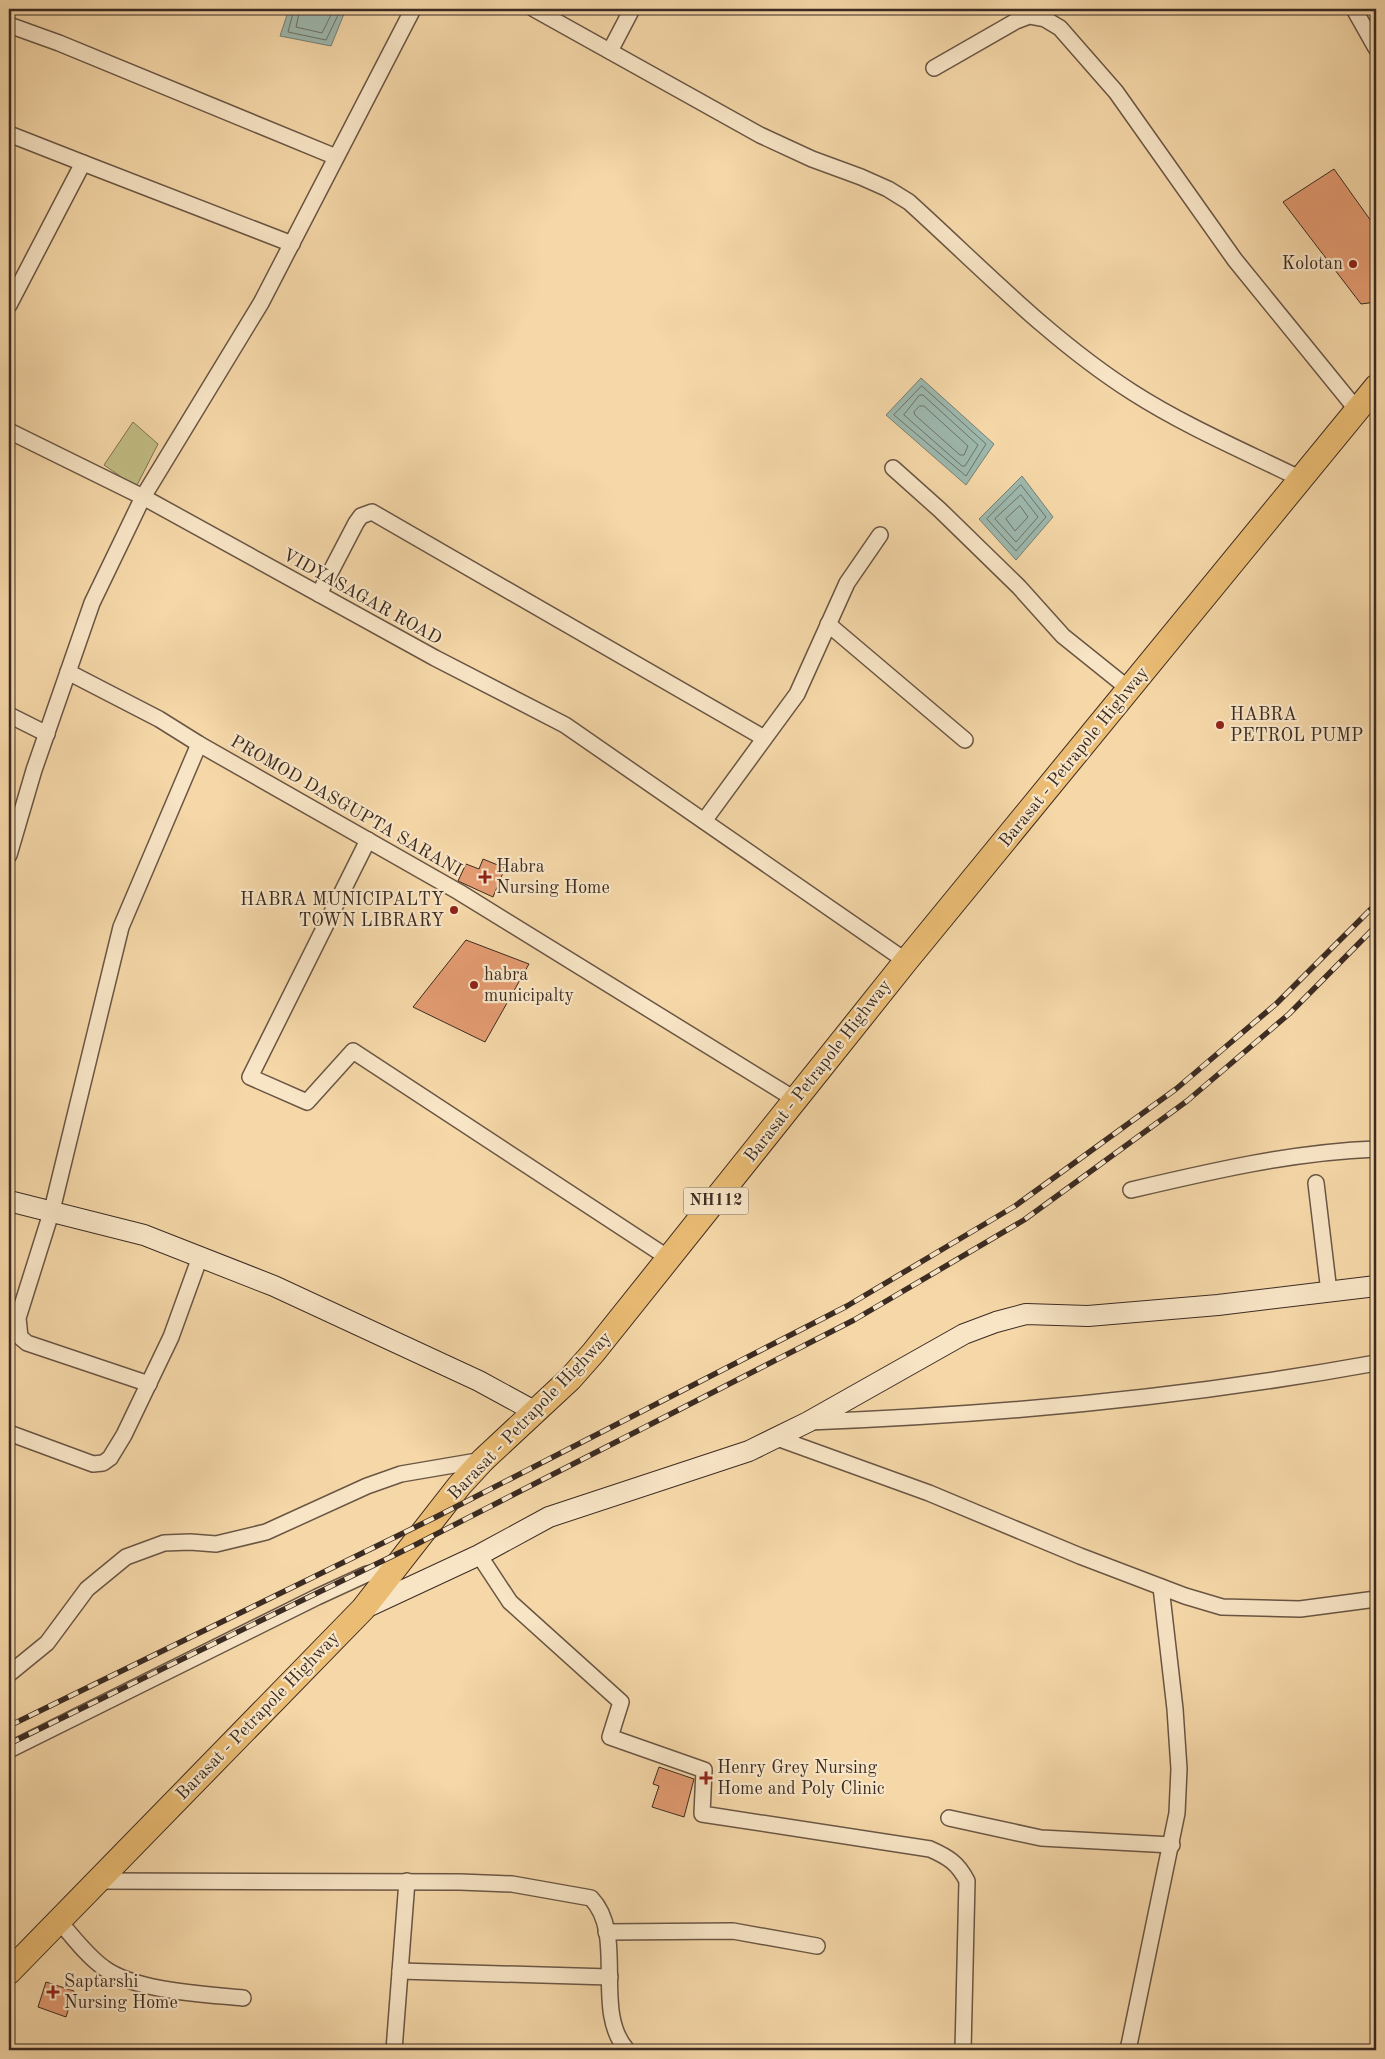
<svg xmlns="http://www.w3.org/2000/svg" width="1385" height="2059" font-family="'Old Standard TT',serif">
<rect width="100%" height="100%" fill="#f5d7a8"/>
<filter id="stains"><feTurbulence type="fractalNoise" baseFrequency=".004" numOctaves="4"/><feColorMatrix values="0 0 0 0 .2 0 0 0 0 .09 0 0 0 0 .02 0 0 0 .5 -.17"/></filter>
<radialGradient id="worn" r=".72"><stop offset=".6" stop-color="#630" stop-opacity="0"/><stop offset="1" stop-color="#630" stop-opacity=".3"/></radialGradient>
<!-- green -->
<path fill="#c1bd84" stroke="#7e7453" d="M133,422l25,22 -22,43 -32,-22z"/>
<!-- water -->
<g fill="#9db8ad" stroke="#768075">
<path d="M289,9h57l-15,37 -51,-10z"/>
<path d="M921,378l73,66 -28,41 -80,-70z"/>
<path d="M1022,476l31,41 -37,43 -37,-41z"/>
</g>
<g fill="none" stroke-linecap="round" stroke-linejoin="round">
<!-- shore -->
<g stroke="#6c7268" stroke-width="1">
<path d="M294,9l-6,23 38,8 15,-31"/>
<path d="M300,9l-4,18 26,6 12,-24"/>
<path d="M922,386l64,58 -20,32 -72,-61z"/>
<path d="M920,395h3l55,50 -13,21h-3l-58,-51z"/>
<path d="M920,406h4l44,40 -4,9h-4l-45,-40 -1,-3z"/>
<path d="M1021,485l25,32 -30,34 -29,-32z"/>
<path d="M1021,495l17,22 -22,25 -21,-23z"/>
<path d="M1020,506l8,11 -13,14 -9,-12z"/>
</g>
</g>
<!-- building -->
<g fill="#e39b71" stroke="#3b2b22">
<path d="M1334,169l42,59v74l-15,2 -78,-102z"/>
<path d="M483,859l22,9 -12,29 -35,-16 8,-17 13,5z"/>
<path d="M466,940l63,24 -44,78 -72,-35z"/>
<path d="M659,1767l35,12 -10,38 -32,-10 7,-21 -6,-2z"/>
<path d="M46,1982l28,9 -8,26 -28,-10z"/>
</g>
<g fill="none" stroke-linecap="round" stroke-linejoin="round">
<defs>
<g id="minor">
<path d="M534,9l226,126 52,24 49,18 27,12 21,13c72,65 140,137 223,190 53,34 112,59 169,87"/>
<path d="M1354,9l22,39"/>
<path d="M9,25l50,18 277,114"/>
<path d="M610,51l22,-42"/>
<path d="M934,68l82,-47 13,-5 16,3 15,9 56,64 119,168 122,150"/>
<path d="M9,134l74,29"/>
<path d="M9,305l74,-142 209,81"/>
<path d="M9,431l134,66 292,161 130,67 341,236"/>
<path d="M893,468l47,42 79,77 44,49 66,53"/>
<path d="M319,594l37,-71 5,-7 11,-4 392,226"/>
<path d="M828,624l137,116"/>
<path d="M68,672l91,47 40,25 260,148 337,208"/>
<path d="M9,715l38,19"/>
<path d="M704,821l93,-127 50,-111 33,-48"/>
<path d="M368,840l-118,237 57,25 46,-51 317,208"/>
<path d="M9,855l25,-85 58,-167 51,-106 118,-194 152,-294"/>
<path d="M1316,1183l13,109"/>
<path d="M1131,1190c81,-19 162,-38 245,-41"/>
<path d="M149,1384l-122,-41 -7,-6 -2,-19 34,-108 69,-283 78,-183"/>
<path d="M809,1422c190,-7 380,-25 567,-59"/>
<path d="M9,1433l84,31 10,-1 7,-5 14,-23 47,-98 29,-80"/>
<path d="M777,1438l152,55 151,63 105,40 37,11 78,2 76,-10"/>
<path d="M479,1555l31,47 111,100 -11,35 94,33 -2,44 228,35c18,8 28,14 37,32l-4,169"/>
<path d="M9,1674l38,-31 40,-54 39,-32 38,-14 26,-1 26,2 50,-12 101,-46 34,-12 82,-14"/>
<path d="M9,1750l308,-153 50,-23 29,-6"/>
<path d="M949,1818l92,20 131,7"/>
<path d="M98,1881l362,1 52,2 79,14c36,37 1,113 36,152"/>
<path d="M59,1921c14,16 28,35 45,47 31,23 100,26 139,30"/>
<path d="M606,1932l127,-1 84,15"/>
<path d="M400,1971l210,6"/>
<path d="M394,2050l13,-169"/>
<path d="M1128,2050l49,-237 2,-44 -4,-60 -14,-122"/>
</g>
<g id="secondary">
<path d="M9,1201l135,34 130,51 205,95 55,30"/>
<path d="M363,1609l116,-54 70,-38 200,-66 59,-29 156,-88 32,-12 30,-8 62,2 130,-11 158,-19"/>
</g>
<path id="trunk" d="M9,1972l354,-363 96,-123 24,-26 87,-81 23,-26 313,-392 470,-574"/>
</defs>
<!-- minor casing -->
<use href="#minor" stroke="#6a5644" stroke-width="18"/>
<!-- secondary casing -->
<use href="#secondary" stroke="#3b2b22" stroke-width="22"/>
<!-- trunk casing -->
<use href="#trunk" stroke="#3b2b22" stroke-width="26"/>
<!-- minor -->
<use href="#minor" stroke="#f8e5c6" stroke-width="15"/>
<!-- secondary -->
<use href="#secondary" stroke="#f8e5c6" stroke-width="20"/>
<!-- trunk -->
<use href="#trunk" stroke="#eabc74" stroke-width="24"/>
<defs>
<g id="rail">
<path d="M9,1726l427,-209 411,-211 168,-100 161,-117 100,-85 100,-100"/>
<path d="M9,1744l404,-198 441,-226 170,-100 163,-119 102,-87 87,-88"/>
</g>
</defs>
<!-- rail casing -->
<use href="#rail" stroke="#3b2b22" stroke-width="5.5"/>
<!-- rail -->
<use href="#rail" stroke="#f8e5c6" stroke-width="4" stroke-dasharray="11" stroke-linecap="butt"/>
</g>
<!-- markers -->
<g fill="#8f2418" stroke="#f8e5c6" stroke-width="2">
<circle cx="1353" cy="264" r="5"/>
<circle cx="1220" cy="725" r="5"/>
<path d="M482.5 869.5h5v5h5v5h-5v5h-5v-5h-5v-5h5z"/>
<circle cx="454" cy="910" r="5"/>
<circle cx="474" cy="985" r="5"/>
<path d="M703.5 1770.5h5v5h5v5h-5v5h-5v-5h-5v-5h5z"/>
<path d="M50.5 1984.5h5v5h5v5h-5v5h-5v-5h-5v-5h5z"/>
</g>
<g text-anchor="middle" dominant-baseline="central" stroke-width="4.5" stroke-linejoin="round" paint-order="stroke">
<!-- shield labels -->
<rect fill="#f8e5c6" stroke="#746353" stroke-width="1" x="683.5" y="1187.5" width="65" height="27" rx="4"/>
<g font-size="16" font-weight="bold" fill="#3b2b22">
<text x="716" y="1201">NH112</text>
</g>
<!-- poi labels -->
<g font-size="18" fill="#3b2b22" stroke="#f8e5c6" text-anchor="start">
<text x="1343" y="264" text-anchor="end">Kolotan</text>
<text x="1230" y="715">HABRA<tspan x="1230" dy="21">PETROL PUMP</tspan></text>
<text x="496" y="867">Habra<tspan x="496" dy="21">Nursing Home</tspan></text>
<text x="444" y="900" text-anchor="end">HABRA MUNICIPALTY<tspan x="444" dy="21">TOWN LIBRARY</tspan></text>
<text x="484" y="975">habra<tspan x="484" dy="21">municipalty</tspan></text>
<text x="717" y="1768">Henry Grey Nursing<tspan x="717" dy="21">Home and Poly Clinic</tspan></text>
<text x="64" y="1982">Saptarshi<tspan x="64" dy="21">Nursing Home</tspan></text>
</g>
<!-- street labels -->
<g font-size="18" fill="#3b2b22" stroke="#f8e5c6">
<text transform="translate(362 597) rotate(29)">VIDYASAGAR ROAD</text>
<text transform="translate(1074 757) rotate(-51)">Barasat - Petrapole Highway</text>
<text transform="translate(346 806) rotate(30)">PROMOD DASGUPTA SARANI</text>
<text transform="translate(818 1071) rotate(-52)">Barasat - Petrapole Highway</text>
<text transform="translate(530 1416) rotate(-46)">Barasat - Petrapole Highway</text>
<text transform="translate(258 1716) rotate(-46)">Barasat - Petrapole Highway</text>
</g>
</g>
<!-- margin -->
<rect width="1385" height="2059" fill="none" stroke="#f5d7a8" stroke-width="30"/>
<rect x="10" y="10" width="1365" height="2039" fill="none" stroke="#3b2b22" stroke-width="2.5"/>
<rect x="15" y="15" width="1355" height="2029" fill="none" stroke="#3b2b22"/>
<rect width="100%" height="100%" filter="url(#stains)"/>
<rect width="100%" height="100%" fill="url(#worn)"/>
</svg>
